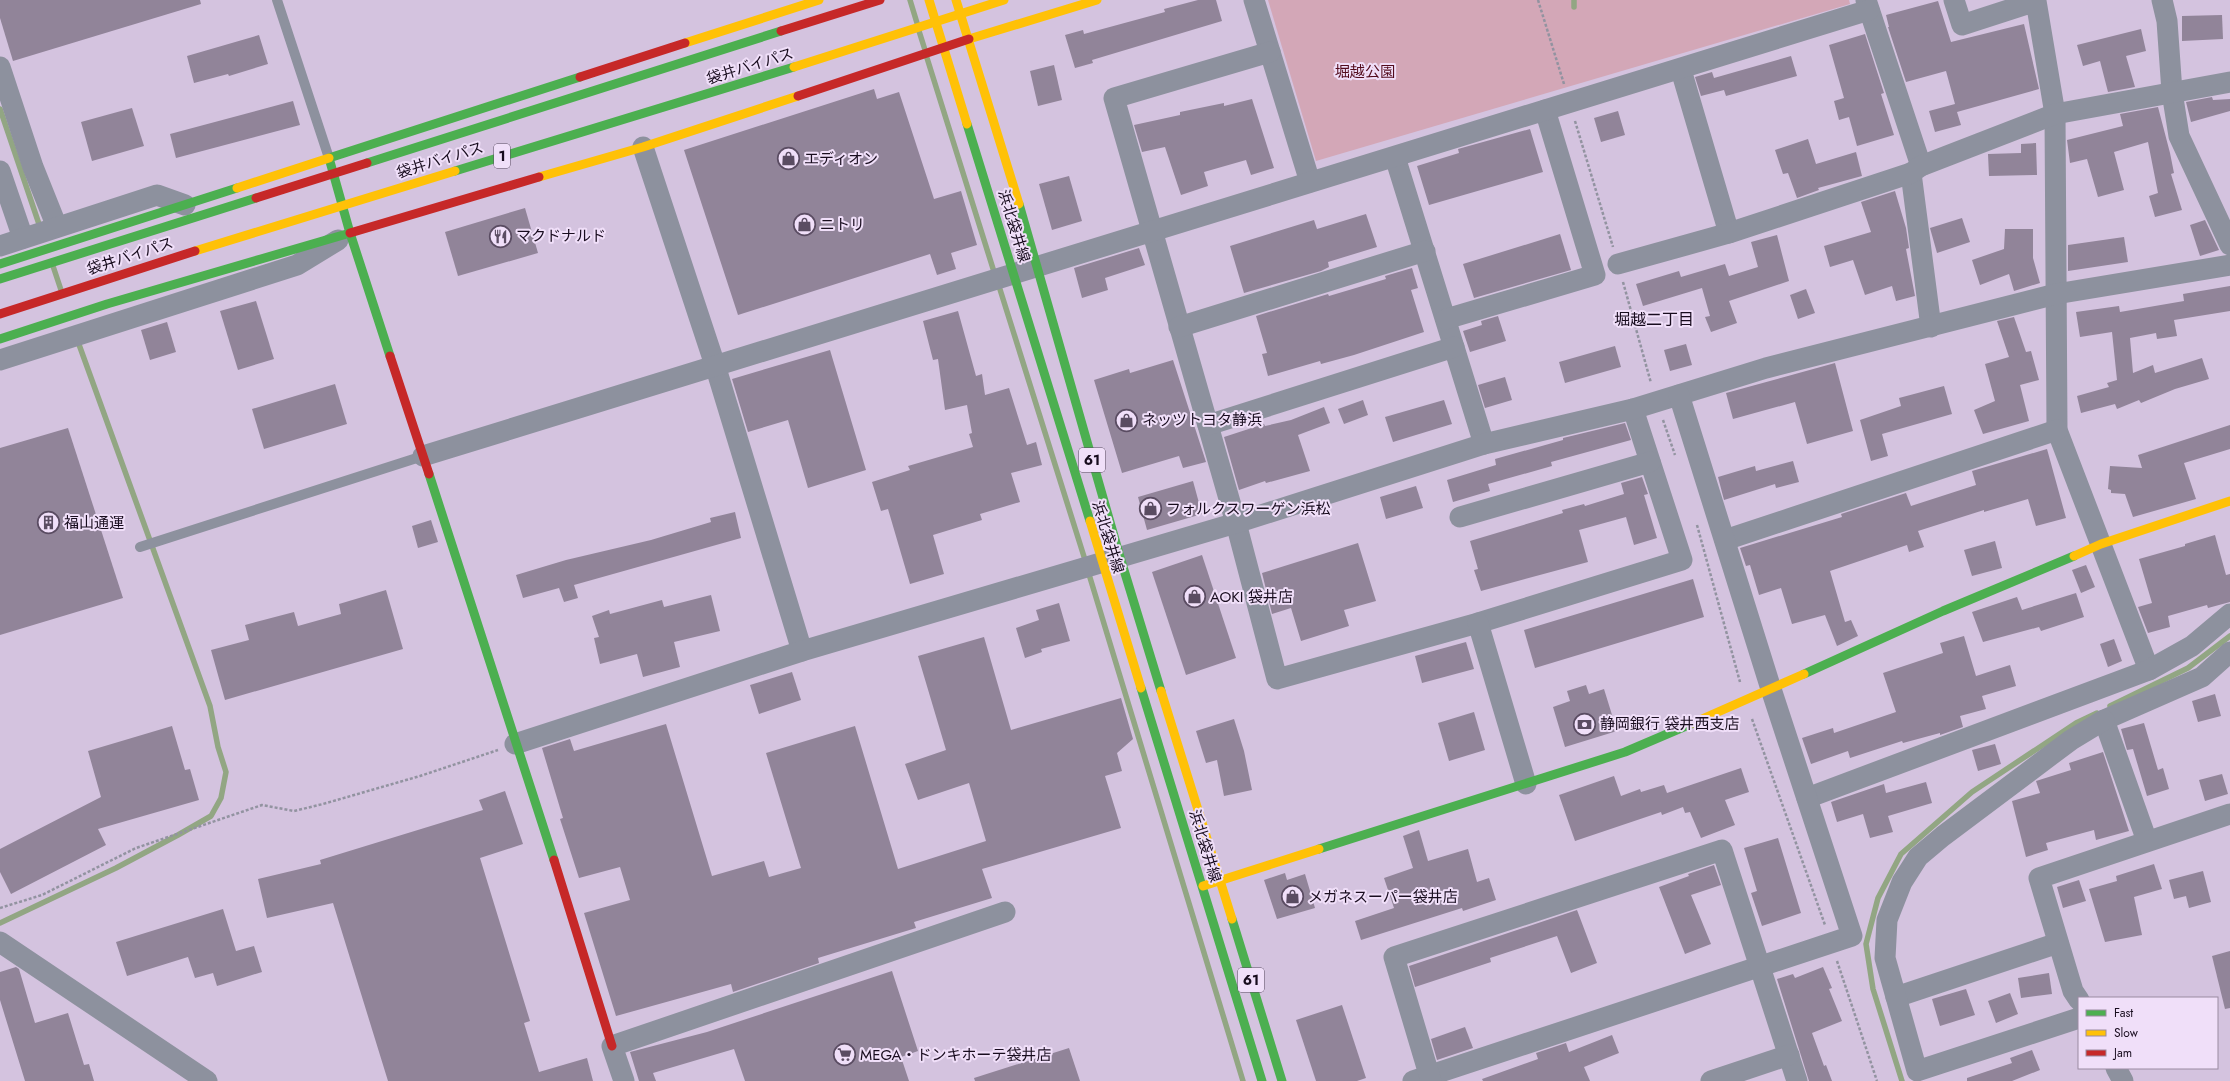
<svg xmlns="http://www.w3.org/2000/svg" width="2230" height="1081" font-family="Jost,'Noto Sans JP',sans-serif">
<rect width="100%" height="100%" fill="#d4c3df"/>
<!-- green -->
<path fill="#d3a7b7" d="M1268,0h581l1,4 -534,157z"/>
<g fill="none" stroke-linecap="round" stroke-linejoin="round">
<!-- stream -->
<g stroke="#92a683" stroke-width="5.5">
<path d="M910,0l7,23"/>
<path d="M1574,0v7"/>
<path d="M919,31l6,19"/>
<path d="M927,58l68,217"/>
<path d="M0,109l41,121"/>
<path d="M53,266l8,24"/>
<path d="M998,283l88,280"/>
<path d="M1088,571l155,510"/>
<path d="M2110,706l78,-38 42,-32"/>
<path d="M0,923l116,-55 62,-33 33,-19 10,-18 5,-26 -8,-25 -8,-41 -133,-367"/>
<path d="M1902,1081l-29,-92 -7,-45 12,-46 23,-44 71,-62 104,-69 21,-10"/>
</g>
</g>
<!-- building -->
<g fill="#918499">
<path d="M0,0h200l1,4 -188,57 -13,-43z"/>
<path d="M1198,0h18l6,21 -130,39 1,3 -18,5 -10,-33 18,-5 1,4 81,-22 -1,-3z"/>
<path d="M1938,1l13,41 73,-18 15,65 -82,23 4,13 -26,7 -6,-21 26,-7 -9,-33 -40,11 -18,-55h1l-3,-12z"/>
<path d="M2222,15l1,24 -41,2v-25z"/>
<path d="M2141,29l5,22 -20,5 9,31 -27,5 -8,-31 -17,5 -6,-21z"/>
<path d="M1865,34l19,59 -3,1 13,41 -37,11 -8,-29 -10,3 -5,-19 10,-3 -15,-53z"/>
<path d="M259,35l9,29 -39,12 -1,-2 -34,9 -7,-27z"/>
<path d="M1791,56l6,20 -71,20 -2,-6 -23,6 -6,-19 17,-5 2,6z"/>
<path d="M1054,65l8,35 -24,6 -8,-35z"/>
<path d="M874,89l3,10 22,-7 35,107 27,-8 16,54 -26,8 5,16 -19,6 -7,-21 -192,61 -54,-165z"/>
<path d="M2212,97l1,3 17,-1v12l-39,11 -5,-20z"/>
<path d="M1252,99l22,69 -23,7 -5,-15 -42,12 4,14 -27,9 -16,-48 -23,5 -8,-27 46,-10v-3l44,-9v3z"/>
<path d="M293,101l7,24 -124,33 -6,-24z"/>
<path d="M2158,107l12,46 4,20 -3,1 11,36 -27,7 -6,-21 9,-3 -10,-51 -34,10 10,38 -26,7 -11,-38 -17,4 -3,-23 56,-14 -3,-12z"/>
<path d="M132,108l12,38 -52,15 -11,-39z"/>
<path d="M1618,111l7,24 -24,7 -7,-24z"/>
<path d="M1530,129l13,43 -114,33 -12,-39 42,-13 -1,-4z"/>
<path d="M1808,139l8,25 40,-12 6,24 -44,12 1,2 -22,8 -9,-25 -5,1 -8,-24z"/>
<path d="M2036,143l1,32 -48,1 -1,-22 33,-1v-9z"/>
<path d="M1069,176l13,45 -30,9 -13,-46z"/>
<path d="M1895,191l11,37 3,20 -3,1 9,47 -19,5 -4,-15 -27,9 -12,-35 -23,7 -6,-21 47,-14 -10,-30z"/>
<path d="M525,208l13,45 -80,23 -13,-44z"/>
<path d="M1366,214l11,33 -49,15 1,5 -8,4 -77,22 -14,-47 84,-26 3,9z"/>
<path d="M1962,218l8,24 -33,11 -7,-25z"/>
<path d="M2205,220l14,30 -19,6 -10,-31z"/>
<path d="M2005,229h28v29l7,25 -26,8 -5,-17 -29,11 -8,-25 32,-11z"/>
<path d="M1560,234l11,36 -97,28 -11,-34z"/>
<path d="M1777,235l12,46 -60,20 8,22 -26,9 -6,-15 5,-1 -8,-28 -59,18 -7,-22 43,-13 2,6 44,-13 4,12 29,-9 -7,-25z"/>
<path d="M2124,237l4,25 -60,9v-26z"/>
<path d="M1139,248l6,17 -40,13 3,12 -26,8 -8,-30z"/>
<path d="M1412,268l6,20 -7,2 13,42 -70,23 -33,9 -1,-3 -52,15 -6,-22 5,-1 -11,-37 72,-22 1,2 57,-17 -1,-3z"/>
<path d="M2230,286v25l-56,9 3,16 -20,3 -1,-6 -26,5 3,35 20,-8 2,8 47,-15 7,21 -34,10 -34,14 -2,-3 -22,9 -2,-5 -34,9 -4,-17 32,-9 -2,-4 10,-3 -5,-48 -32,5 -4,-25 43,-6 1,6 64,-11 -1,-7z"/>
<path d="M1806,289l9,24 -17,6 -8,-24z"/>
<path d="M256,301l18,58 -36,11 -18,-59z"/>
<path d="M958,311l18,65 6,-2 3,21 24,-7 18,57 9,-3 6,23 -31,8 9,29 -40,12 2,6 -49,15 11,39 -34,10 -22,-75 -7,2 -9,-29 38,-12 -2,-4 65,-19 -4,-13 3,-1 -5,-28 -22,5 -7,-51 -5,1 -10,-39z"/>
<path d="M1498,316l8,25 -36,11 -7,-21 19,-6 -1,-4z"/>
<path d="M2014,317l12,35 5,-1 8,29 -19,5 9,36 -46,13 -9,-24 21,-9 -10,-37 24,-7 -12,-36z"/>
<path d="M167,322l9,30 -26,8 -9,-30z"/>
<path d="M1686,344l6,21 -22,6 -6,-21z"/>
<path d="M1615,346l6,21 -56,16 -6,-21z"/>
<path d="M830,350l36,120 -58,18 -20,-68 -40,12 -16,-53z"/>
<path d="M1173,360l33,102 -23,6 -4,-12 -57,17 -28,-93 35,-11 1,4z"/>
<path d="M1835,363l18,68 -46,13 -12,-42 -62,17 -7,-26z"/>
<path d="M1505,377l7,23 -27,8 -7,-23z"/>
<path d="M335,384l12,40 -83,25 -12,-40z"/>
<path d="M1944,386l8,28 -70,20 6,22 -17,5 -11,-41 41,-14 -2,-8z"/>
<path d="M1363,400l5,15 -24,9 -6,-15z"/>
<path d="M1444,400l8,24 -59,18 -8,-25z"/>
<path d="M1324,407l6,16 -32,12 12,36 -44,12 -1,-2 -26,9 -15,-53 40,-13 1,2 26,-6z"/>
<path d="M1625,423l6,17 -80,22 1,4 -64,18 2,7 -37,11 -6,-22 49,-15 -1,-6 68,-19v-2z"/>
<path d="M2230,425v24l-46,14 12,36 -63,18 -8,-23 -14,-1v-3l-3,-1 2,-23 32,2 -4,-13z"/>
<path d="M68,428l55,170 -123,37v-187z"/>
<path d="M2047,449l19,69 -30,8 -8,-27 -44,13v-2l-66,21 6,16 -15,5 -2,-7 -77,26 15,51 6,-2 7,16 -21,10 -12,-31 -33,9 -11,-36 -22,7 -9,-30 -4,1 -6,-18 102,-31 -1,-3 65,-21 5,13 65,-21 -4,-14z"/>
<path d="M1793,461l6,21 -23,6 -1,-4 -51,16 -6,-23 37,-11 1,5z"/>
<path d="M1642,477l6,17 -4,1 13,43 -23,7 -8,-28 -47,13 9,32 -107,29 -7,-21 4,-1 -8,-28 93,-28 -1,-3 22,-6 1,2 39,-12 -3,-11z"/>
<path d="M1193,481l9,33 -55,16 -9,-33z"/>
<path d="M1416,486l7,22 -37,11 -6,-22z"/>
<path d="M735,512l6,26 -167,47 4,13 -14,4 -5,-14 -36,10 -7,-23 50,-15 85,-20 60,-18 -1,-4z"/>
<path d="M431,520l7,22 -20,6 -6,-22z"/>
<path d="M2215,535l11,40 4,-1v28l-22,6 -1,-3 -39,11 2,11 -22,6 -10,-26 14,-4 -13,-44 46,-13v-2z"/>
<path d="M1995,541l7,27 -30,8 -8,-26z"/>
<path d="M1358,543l18,58 -32,9 5,16 -48,15 -10,-33 -19,6 -10,-41z"/>
<path d="M1202,555l34,103 -50,17 -34,-103z"/>
<path d="M2086,565l9,22 -14,6 -9,-23z"/>
<path d="M1693,579l11,38 -169,51 -11,-38z"/>
<path d="M386,590l17,59 -178,51 -14,-50 38,-10 -4,-15 49,-13 4,14 43,-12 -2,-10z"/>
<path d="M2076,593l8,24 -43,14 -2,-4 -56,15 -11,-30 45,-15 5,13z"/>
<path d="M711,595l9,36 -46,11 6,25 -37,10 -6,-23 -37,10 -6,-26 5,-1 -7,-21 17,-6 1,4 52,-14 2,7z"/>
<path d="M1059,603l11,38 -29,8 1,3 -17,6 -9,-30 23,-8 -3,-10z"/>
<path d="M1964,636l12,40 34,-11 6,21 -34,10 4,13 -26,7 3,11 -23,8v-2l-37,10 -1,-2 -52,17 -2,-7 -37,13 -9,-26 31,-10 1,5 62,-21 -13,-39 60,-20 -3,-10z"/>
<path d="M984,637l27,93 110,-32 12,41 -16,14 5,18 -17,5 16,52 -139,41 10,29 -78,24 2,6 -98,30 1,5 -86,29 -2,-8 -115,32 -32,-103 46,-13 -10,-33 -41,11 -19,-59 3,-1 -21,-70 28,-9 4,12 92,-27 46,152 52,-15 5,16 32,-9 -35,-115 89,-27 43,143 88,-28 -17,-58 -51,17 -13,-36 41,-14 -28,-94z"/>
<path d="M2114,639l8,22 -14,6 -8,-23z"/>
<path d="M1466,642l8,27 -52,14 -7,-27z"/>
<path d="M792,672l9,28 -42,14 -9,-29z"/>
<path d="M1586,685l3,9 15,-5 13,42 -52,16 -12,-40 17,-6 -3,-10z"/>
<path d="M2215,694l6,22 -23,6 -6,-21z"/>
<path d="M1474,712l11,38 -36,11 -11,-38z"/>
<path d="M1234,719l10,32 8,39 -28,6 -7,-36 -11,3 -10,-32z"/>
<path d="M2144,723l14,47 5,-2 6,21 -22,7 -14,-47 -6,1 -6,-21z"/>
<path d="M172,726l13,44 5,-1 9,31 -101,29 8,16 -95,49 -11,-22v-23l101,-52 -13,-46z"/>
<path d="M1995,744l6,20 -23,7 -6,-21z"/>
<path d="M2103,752l26,79 -33,9 -2,-10 -48,13 2,7 -22,7 -14,-56 28,-8 -4,-12 35,-11 -2,-7z"/>
<path d="M1741,768l8,24 -24,8 10,25 -34,13 -11,-26 -5,1 -2,-6 -21,8 -1,-3 -86,29 -16,-46 55,-19 7,20 19,-7 1,3 23,-7 3,8z"/>
<path d="M2222,774l6,20 -23,7 -6,-21z"/>
<path d="M1926,782l6,21 -44,13 5,16 -23,6 -7,-24 -26,8 -6,-20 53,-18 2,9z"/>
<path d="M505,791l18,53 -43,14 50,163 -6,2 15,49 48,-14 6,23h-205l-55,-178 -66,15 -9,-39 63,-15 -1,-4 163,-50 -4,-10z"/>
<path d="M1419,830l9,31 40,-12 9,33 12,-4 7,22 -33,11 -1,-3 -101,32 -6,-19 39,-13 -10,-30 29,-10 -10,-32z"/>
<path d="M1778,838l23,75 -39,13 -11,-33 6,-2 -13,-43z"/>
<path d="M2154,864l8,25 -28,8 8,38 -37,7 -16,-53 28,-8 -1,-5z"/>
<path d="M1714,865l7,20 -30,10 20,49 -26,10 -26,-67 30,-11 -1,-2z"/>
<path d="M2203,871l8,31 -22,6 -3,-12 -12,3 -5,-19z"/>
<path d="M1285,873l2,7 18,-6 10,34 -38,11 -13,-39z"/>
<path d="M2079,880l7,21 -23,7 -6,-21z"/>
<path d="M223,909l13,42 18,-5 8,26 -45,14 -4,-13 -18,5 -7,-21 -61,19 -11,-34z"/>
<path d="M1577,910l20,53 -26,10 -14,-37 -67,22 1,4 -76,25 -6,-21z"/>
<path d="M2230,951v57l-5,1 -13,-53z"/>
<path d="M16,967l3,2 16,54 33,-10 16,52 5,-1 5,17h-69l-25,-81v-28z"/>
<path d="M1823,967l9,21 -3,1 13,32 -30,12 12,33 2,-1 6,16h-23l-32,-102 16,-5 2,4z"/>
<path d="M892,971l26,80 -17,6 8,24h-164l-11,-32 -81,24 3,8h-17l-9,-29 77,-20z"/>
<path d="M2049,973l3,21 -31,4 -3,-20z"/>
<path d="M1966,989l9,26 -35,11 -8,-27z"/>
<path d="M2010,993l8,21 -22,9 -8,-22z"/>
<path d="M1342,1005l24,73 -9,3h-41l-20,-61z"/>
<path d="M1465,1027l8,21 -36,12 -6,-21z"/>
<path d="M1612,1035l7,18 -35,14 6,14h-107l-1,-2 56,-20 -2,-6 30,-10 3,9z"/>
<path d="M1069,1048l11,33h-105l-1,-3z"/>
<path d="M2032,1050l8,20 -28,11h-45v-3l45,-15 -2,-5z"/>
</g>
<g fill="none" stroke-linecap="round" stroke-linejoin="round">
<!-- path -->
<g stroke="#9293a0" stroke-width="2.5" stroke-dasharray="3 2" stroke-linecap="butt">
<path d="M1538,0l26,84"/>
<path d="M1575,121l38,126"/>
<path d="M1623,282l28,101"/>
<path d="M1663,420l12,35"/>
<path d="M1697,525l43,157"/>
<path d="M1752,719l73,206"/>
<path d="M0,908l42,-13 94,-47 126,-43 32,6 29,-7 97,-28 78,-26"/>
<path d="M1837,961l40,120"/>
</g>
<!-- lane -->
<g stroke="#8d919e" stroke-width="10">
<path d="M277,0l52,158"/>
<path d="M140,547l283,-91"/>
</g>
<!-- street -->
<g stroke="#8d919e" stroke-width="21">
<path d="M1254,0l56,182"/>
<path d="M1866,0l55,166"/>
<path d="M1954,0l8,25 74,-24 19,113 2,316 92,240"/>
<path d="M2162,0l5,21 5,71 7,44 51,109"/>
<path d="M1270,52l-156,46 122,425 41,156 201,-56 204,-63 -49,-151"/>
<path d="M0,67l33,100 24,60"/>
<path d="M1681,70l48,163"/>
<path d="M643,147l72,218 87,286"/>
<path d="M1395,157l89,287"/>
<path d="M0,171l23,67"/>
<path d="M1911,173l20,154"/>
<path d="M0,246l157,-51 28,10"/>
<path d="M1618,264l111,-31 182,-60 10,-7 134,-52 175,-32"/>
<path d="M1446,319l149,-44 -50,-165"/>
<path d="M1179,327l246,-76"/>
<path d="M0,360l297,-95 41,-25"/>
<path d="M1208,425l246,-78"/>
<path d="M423,456l1446,-446"/>
<path d="M1460,517l190,-55"/>
<path d="M1725,540l332,-110"/>
<path d="M1478,623l48,161"/>
<path d="M515,744l287,-93 434,-128 248,-79 149,-35 133,-41 290,-74 174,-29"/>
<path d="M1807,798l342,-128 43,-24 38,-32"/>
<path d="M2147,841l-43,-121 98,-43 28,-25"/>
<path d="M0,942l207,139"/>
<path d="M1896,997l162,-54"/>
<path d="M2079,1000l-6,-9 -34,-113 191,-64"/>
<path d="M2079,1018l-162,53 -32,-113 2,-38 15,-38 16,-25 25,-21 128,-96 33,-20"/>
<path d="M2116,1068l7,13"/>
<path d="M624,1081l-12,-35 393,-134"/>
<path d="M1413,1081l439,-145 -81,-247 -92,-294"/>
<path d="M1431,1081l-37,-124 328,-107 75,231"/>
<path d="M1711,1081l78,-26"/>
</g>
<!-- fast -->
<g stroke="#4caf50" stroke-width="9">
<path d="M967,124l123,397"/>
<path d="M1019,204l101,353 41,134"/>
<path d="M0,264l237,-76"/>
<path d="M0,339l107,-35 243,-71"/>
<path d="M390,356l-40,-123 -21,-75 251,-81"/>
<path d="M429,474l125,386"/>
<path d="M1804,674l139,-63 131,-55"/>
<path d="M1141,688l121,393"/>
<path d="M1319,849l306,-97 68,-29"/>
<path d="M1232,919l50,162"/>
</g>
<!-- slow -->
<g stroke="#ffc107" stroke-width="9">
<path d="M929,0l38,124"/>
<path d="M956,0l63,204"/>
<path d="M969,39l128,-39"/>
<path d="M685,43l134,-43"/>
<path d="M539,177l104,-30 155,-51"/>
<path d="M237,188l92,-30"/>
<path d="M1090,521l51,167"/>
<path d="M2074,556l27,-12 129,-43"/>
<path d="M1161,691l71,228"/>
<path d="M1693,723l111,-49"/>
<path d="M1203,886l116,-37"/>
</g>
<!-- jam -->
<g stroke="#c62828" stroke-width="9">
<path d="M580,77l105,-34"/>
<path d="M798,96l171,-57"/>
<path d="M350,233l189,-56"/>
<path d="M390,356l39,118"/>
<path d="M554,860l58,186"/>
</g>
<!-- fast-bridge -->
<g stroke="#4caf50" stroke-width="9">
<path d="M367,163l414,-132"/>
<path d="M455,171l339,-104"/>
<path d="M0,279l256,-81"/>
</g>
<!-- slow-bridge -->
<g stroke="#ffc107" stroke-width="9">
<path d="M794,67l210,-67"/>
<path d="M195,251l260,-80"/>
</g>
<!-- jam-bridge -->
<g stroke="#c62828" stroke-width="9">
<path d="M781,31l99,-31"/>
<path d="M256,198l111,-35"/>
<path d="M0,314l195,-63"/>
</g>
</g>
<!-- icons -->
<defs>
<symbol id="shop-ring" viewBox="-11 -11 22 22"><circle r="9.5" fill="#f0dff9" stroke="#5a4c62" stroke-width="1.5"/><path d="M-5-2.5h2.3a2.7 3.5 0 0 1 5.4 0H5L5.5 6h-11ZM-1.5-2.5h3a1.5 2.3 0 0 0-3 0Z" fill="#5a4c62"/></symbol>
<symbol id="restaurant-ring" viewBox="-11 -11 22 22"><circle r="9.5" fill="#f0dff9" stroke="#5a4c62" stroke-width="1.5"/><path d="M-5-6h1v4h1v-4h1v4h1v-4h1v5L-1.5 .5V6h-2V.5L-5-1ZM5-6V6H3V1.5H1.5Q1.5-4 5-6Z" fill="#5a4c62"/></symbol>
<symbol id="building-ring" viewBox="-11 -11 22 22"><circle r="9.5" fill="#f0dff9" stroke="#5a4c62" stroke-width="1.5"/><path d="M-4-6H4V6H1V3H-1V6H-4ZM-2.5-4.3h1.7v1.8h-1.7ZM.8-4.3h1.7v1.8H.8ZM-2.5-1h1.7V.8h-1.7ZM.8-1h1.7V.8H.8Z" fill="#5a4c62"/></symbol>
<symbol id="bank-ring" viewBox="-11 -11 22 22"><circle r="9.5" fill="#f0dff9" stroke="#5a4c62" stroke-width="1.5"/><path d="M-6-4H6V4H-6ZM0-2.3a2.3 2.3 0 1 0 0 4.6a2.3 2.3 0 1 0 0-4.6Z" fill="#5a4c62"/></symbol>
<symbol id="supermarket-ring" viewBox="-11 -11 22 22"><circle r="9.5" fill="#f0dff9" stroke="#5a4c62" stroke-width="1.5"/><path d="M-6-5.5h2.5l.6 2H6L4.5 2H-2.5L-4.4-4H-6ZM-1.5 3.2a1.3 1.3 0 1 0 .1 0ZM3 3.2a1.3 1.3 0 1 0 .1 0Z" fill="#5a4c62"/></symbol>
</defs>
<g fill-rule="evenodd">
<use href="#shop-ring" x="776" y="146" width="25" height="25"/>
<use href="#shop-ring" x="792" y="212" width="25" height="25"/>
<use href="#restaurant-ring" x="488" y="224" width="25" height="25"/>
<use href="#shop-ring" x="1114" y="408" width="25" height="25"/>
<use href="#shop-ring" x="1138" y="496" width="25" height="25"/>
<use href="#building-ring" x="36" y="510" width="25" height="25"/>
<use href="#shop-ring" x="1182" y="584" width="25" height="25"/>
<use href="#bank-ring" x="1572" y="712" width="25" height="25"/>
<use href="#shop-ring" x="1280" y="884" width="25" height="25"/>
<use href="#supermarket-ring" x="832" y="1042" width="25" height="25"/>
</g>
<g text-anchor="middle" dominant-baseline="central" stroke-width="4" stroke-linejoin="round" paint-order="stroke">
<!-- shield labels -->
<g fill="#f0dff9" stroke="#594b60" stroke-width="1">
<rect x="494" y="144" width="16" height="24" rx="3"/>
<rect x="1079" y="448" width="26" height="24" rx="3"/>
<rect x="1238" y="968" width="26" height="24" rx="3"/>
</g>
<g font-size="14" font-weight="bold" fill="#180c1e">
<text x="502" y="156">1</text>
<text x="1092" y="460">61</text>
<text x="1251" y="980">61</text>
</g>
<!-- street labels -->
<g font-size="15" fill="#180c1e" stroke="#f0dff9">
<text transform="translate(750 66) rotate(-17)">袋井バイパス</text>
<text transform="translate(440 160) rotate(-17)">袋井バイパス</text>
<text transform="translate(1014 226) rotate(73)">浜北袋井線</text>
<text transform="translate(130 256) rotate(-18)">袋井バイパス</text>
<text transform="translate(1108 537) rotate(73)">浜北袋井線</text>
<text transform="translate(1205 846) rotate(73)">浜北袋井線</text>
</g>
<!-- park labels -->
<g font-size="15" fill="#520b1c" stroke="#f0dff9">
<text x="1365" y="72">堀越公園</text>
</g>
<!-- poi labels -->
<g font-size="15" fill="#180c1e" stroke="#f0dff9" text-anchor="start">
<text x="804" y="159">エディオン</text>
<text x="820" y="225">ニトリ</text>
<text x="516" y="236">マクドナルド</text>
<text x="1142" y="420">ネッツトヨタ静浜</text>
<text x="1166" y="509">フォルクスワーゲン浜松</text>
<text x="64" y="523">福山通運</text>
<text x="1210" y="597">AOKI 袋井店</text>
<text x="1600" y="724">静岡銀行 袋井西支店</text>
<text x="1308" y="897">メガネスーパー袋井店</text>
<text x="860" y="1055">MEGA・ドンキホーテ袋井店</text>
</g>
<!-- neighbourhood labels -->
<g font-size="16" fill="#180c1e" stroke="#f0dff9">
<text x="1654" y="319">堀越二丁目</text>
</g>
</g>
<!-- legend -->
<rect x="2078" y="997" width="140" height="72" fill="#f0dff9" stroke="#9a8ba1"/>
<rect x="2086" y="1010" width="20" height="6" fill="#4caf50" stroke="#9a8ba1"/>
<text x="2114" y="1017" font-size="12" fill="#180c1e">Fast</text>
<rect x="2086" y="1030" width="20" height="6" fill="#ffc107" stroke="#9a8ba1"/>
<text x="2114" y="1037" font-size="12" fill="#180c1e">Slow</text>
<rect x="2086" y="1050" width="20" height="6" fill="#c62828" stroke="#9a8ba1"/>
<text x="2114" y="1057" font-size="12" fill="#180c1e">Jam</text>
</svg>
